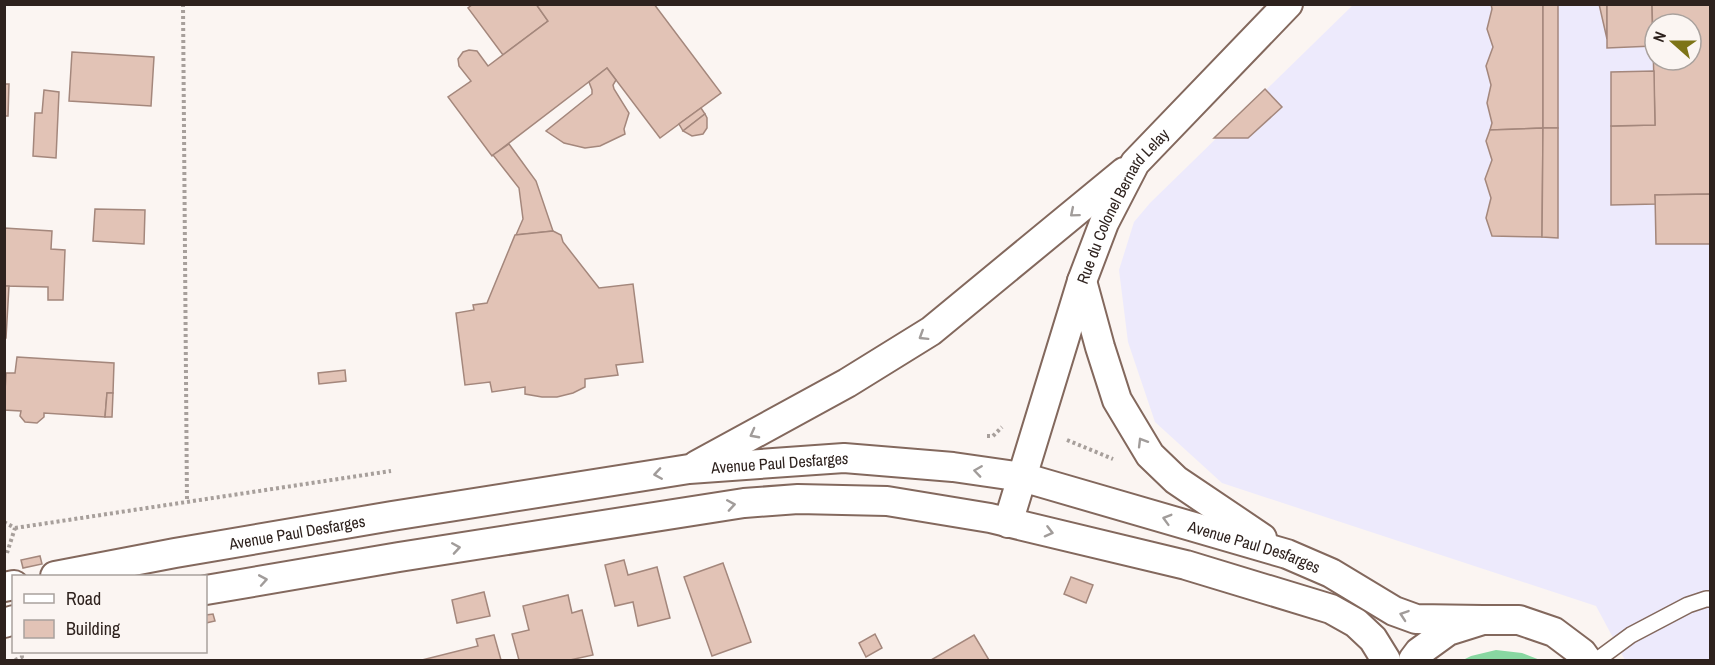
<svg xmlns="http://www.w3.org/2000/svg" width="1715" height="665" font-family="'Archivo Narrow',sans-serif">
<rect width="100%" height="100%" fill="#fbf5f2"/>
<!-- commercial -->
<path fill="#edeafc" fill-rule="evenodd" d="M1353,5h357v655h-85l-29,-54 -374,-123 -67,-61 -27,-80 -9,-72 15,-48 16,-19zM1655,24h36v36h-36z"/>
<!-- green -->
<path fill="#88d7a1" d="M1496,650l26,3 18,7h-77l8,-4z"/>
<!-- building -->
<g fill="#e2c3b6" stroke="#a4877c" stroke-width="1.5" fill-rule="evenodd">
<path d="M473,4h63l12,17 -45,34 -35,-47z"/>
<path d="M536,4h118l67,89 -61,45 -53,-70 -115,88 -44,-59 23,-16 -12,-15 -1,-7 5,-7 6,-2 8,1 11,15 60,-45z"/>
<path d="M1491,4h52v124l-53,2 2,-7 -5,-20 4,-18 -5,-19 7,-19 -6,-18 5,-20z"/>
<rect x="1543" y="4" width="15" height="124"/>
<path d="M1599,4h8v35z"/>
<path d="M1607,4h45l1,42 -46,2z"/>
<path d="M1652,4h58v190l-55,1 1,9 -45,1v-79l44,-1zM1655,24h36v36h-36z"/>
<path d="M72,52l82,5 -3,49 -82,-5z"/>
<path d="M607,68l9,12 -3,5 1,4 15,24 -5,16 1,5 -25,12 -15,2 -21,-5 -18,-12 46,-37v-4l-3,-8z"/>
<path d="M1654,71l1,54 -44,1v-54z"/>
<path d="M4,84h5l-1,32h-4z"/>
<path d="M1265,89l17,18 -34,31h-34z"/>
<path d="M44,90l15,2 -3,66 -23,-2 2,-43h7z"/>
<path d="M701,108l4,6 -22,17 -4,-7z"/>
<path d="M705,114l2,4v10l-4,6 -11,2 -9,-5z"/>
<path d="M1543,128l-1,109 -50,-1 -6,-18 5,-20 -6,-19 7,-19 -6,-19 4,-11z"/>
<path d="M1543,128h15v110l-16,-1z"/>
<path d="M509,144l27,37 17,50 -37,4 7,-16 -4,-31 -26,-33z"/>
<path d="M1710,194v50h-54l-1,-49z"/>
<path d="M95,209l50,1 -1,34 -51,-3z"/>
<path d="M4,228l48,3 -1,18 14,1 -2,50h-15v-13l-44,-1z"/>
<path d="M553,231l8,4 2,7 36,46 34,-4 10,78 -27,3 2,10 -33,4v8l-12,6 -16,4h-15l-17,-3v-7l-33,5 -2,-10 -25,3 -9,-72 18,-3 -1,-5 14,-2 28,-68z"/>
<path d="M4,286h5l-3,52h-2z"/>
<path d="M17,357l97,6 -1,30h-6l-2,24 -61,-4v4l-7,6 -12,-1 -5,-6 1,-5 -17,-1 2,-37h9z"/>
<path d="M345,370l1,11 -27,3 -1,-11z"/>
<path d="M107,393h6l-1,24h-7z"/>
<path d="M40,556l2,8 -19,4 -2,-8z"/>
<path d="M624,560l4,15 29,-8 13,51 -32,8 -5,-24 -18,4 -10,-41z"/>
<path d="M723,563l28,79 -39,14 -28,-79z"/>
<path d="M1071,577l22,8 -7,18 -22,-9z"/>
<path d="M484,592l6,24 -33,7 -5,-23z"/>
<path d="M568,595l4,18 10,-3 11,45 -23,5h-51l-7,-26 17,-4 -6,-24z"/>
<path d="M213,614l2,7 -9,2v-8z"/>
<path d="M875,634l7,14 -16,9 -7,-14z"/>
<path d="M494,635l7,25h-79l56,-14 -2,-7z"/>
<path d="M974,635l15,25h-58z"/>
</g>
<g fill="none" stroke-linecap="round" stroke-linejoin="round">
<defs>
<path id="service" d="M1597,660l34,-25 57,-30 18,-6h4"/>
<g id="minor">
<path d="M1082,281l18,66 17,53 33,55 26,25 86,58"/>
<path d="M697,465l150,-82 84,-52 193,-159"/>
<path id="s1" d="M1008,523l74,-242 22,-58 31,-60 153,-159"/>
<path id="s2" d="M55,576l120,-23 217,-37 297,-47 155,-11 109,9 69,10 265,77 44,19 63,38 22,8 67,1"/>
<path d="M4,587l10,-2"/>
<path d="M206,590l193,-33 345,-54 54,-4 89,2 103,17 196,47 145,44 25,14 17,16 13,21"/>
<path d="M4,623l10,-3"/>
<path d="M1413,660l6,-8 29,-21 35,-11h36l35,12 28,21 5,7"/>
</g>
</defs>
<!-- service casing -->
<use href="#service" stroke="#83685d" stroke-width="18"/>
<!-- minor casing -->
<use href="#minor" stroke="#83685d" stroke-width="32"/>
<!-- path -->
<g stroke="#a79f9b" stroke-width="4" stroke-dasharray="3 3" stroke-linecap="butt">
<path d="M183,4l4,498"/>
<path d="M987,436h6l9,-9"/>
<path d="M1067,440l46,19"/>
<path d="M4,522l11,6 -8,25"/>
<path d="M15,528l376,-57"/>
<path d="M15,660l7,-3 -1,-5"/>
</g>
<!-- service -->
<use href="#service" stroke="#fff" stroke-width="15"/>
<!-- minor -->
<use href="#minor" stroke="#fff" stroke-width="28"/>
</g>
<!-- one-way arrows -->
<defs><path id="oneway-chevron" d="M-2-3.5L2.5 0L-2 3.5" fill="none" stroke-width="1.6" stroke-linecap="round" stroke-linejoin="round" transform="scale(1.5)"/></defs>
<g stroke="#a19c9a">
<use href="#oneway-chevron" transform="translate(1074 213) rotate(140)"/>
<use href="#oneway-chevron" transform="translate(923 336) rotate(148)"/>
<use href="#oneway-chevron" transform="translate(754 434) rotate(152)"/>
<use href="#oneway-chevron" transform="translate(1142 442) rotate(-121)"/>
<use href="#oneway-chevron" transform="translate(978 471) rotate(-172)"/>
<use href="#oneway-chevron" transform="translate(658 474) rotate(171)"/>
<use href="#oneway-chevron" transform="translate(731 505) rotate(-9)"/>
<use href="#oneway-chevron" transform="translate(1167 519) rotate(-164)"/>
<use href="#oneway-chevron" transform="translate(1049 532) rotate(14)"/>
<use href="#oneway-chevron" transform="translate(456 548) rotate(-9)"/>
<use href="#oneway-chevron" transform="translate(263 580) rotate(-10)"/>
<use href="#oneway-chevron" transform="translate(1404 615) rotate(-161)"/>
</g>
<g text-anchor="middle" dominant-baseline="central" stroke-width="4.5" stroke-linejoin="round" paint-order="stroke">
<!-- street labels -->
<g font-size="16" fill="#2e221e" stroke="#fbf5f2">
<text stroke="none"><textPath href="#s1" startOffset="339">Rue du Colonel Bernard Lelay</textPath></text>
<text stroke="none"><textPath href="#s2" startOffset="734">Avenue Paul Desfarges</textPath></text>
<text stroke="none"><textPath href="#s2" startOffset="246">Avenue Paul Desfarges</textPath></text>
<text stroke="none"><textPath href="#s2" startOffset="1220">Avenue Paul Desfarges</textPath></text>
</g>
</g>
<!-- border -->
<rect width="1715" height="665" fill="none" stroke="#2e221e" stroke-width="12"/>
<!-- legend -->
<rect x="12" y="575" width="195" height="78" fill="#fbf5f2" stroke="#a9a19d" stroke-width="1.5"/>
<rect x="24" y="594" width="30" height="9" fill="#ffffff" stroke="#a9a19d" stroke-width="1.5"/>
<text x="66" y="605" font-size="18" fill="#2e221e">Road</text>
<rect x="24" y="620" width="30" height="18" fill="#e2c3b6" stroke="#a9a19d" stroke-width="1.5"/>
<text x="66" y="635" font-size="18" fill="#2e221e">Building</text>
<!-- north arrow -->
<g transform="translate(1673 42) rotate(291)"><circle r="28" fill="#fbf5f2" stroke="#a9a19d" stroke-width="1.5"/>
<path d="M0-4.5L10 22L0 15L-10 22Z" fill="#7d7417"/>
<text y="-9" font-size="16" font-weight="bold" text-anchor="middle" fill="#2e221e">N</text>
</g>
</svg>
